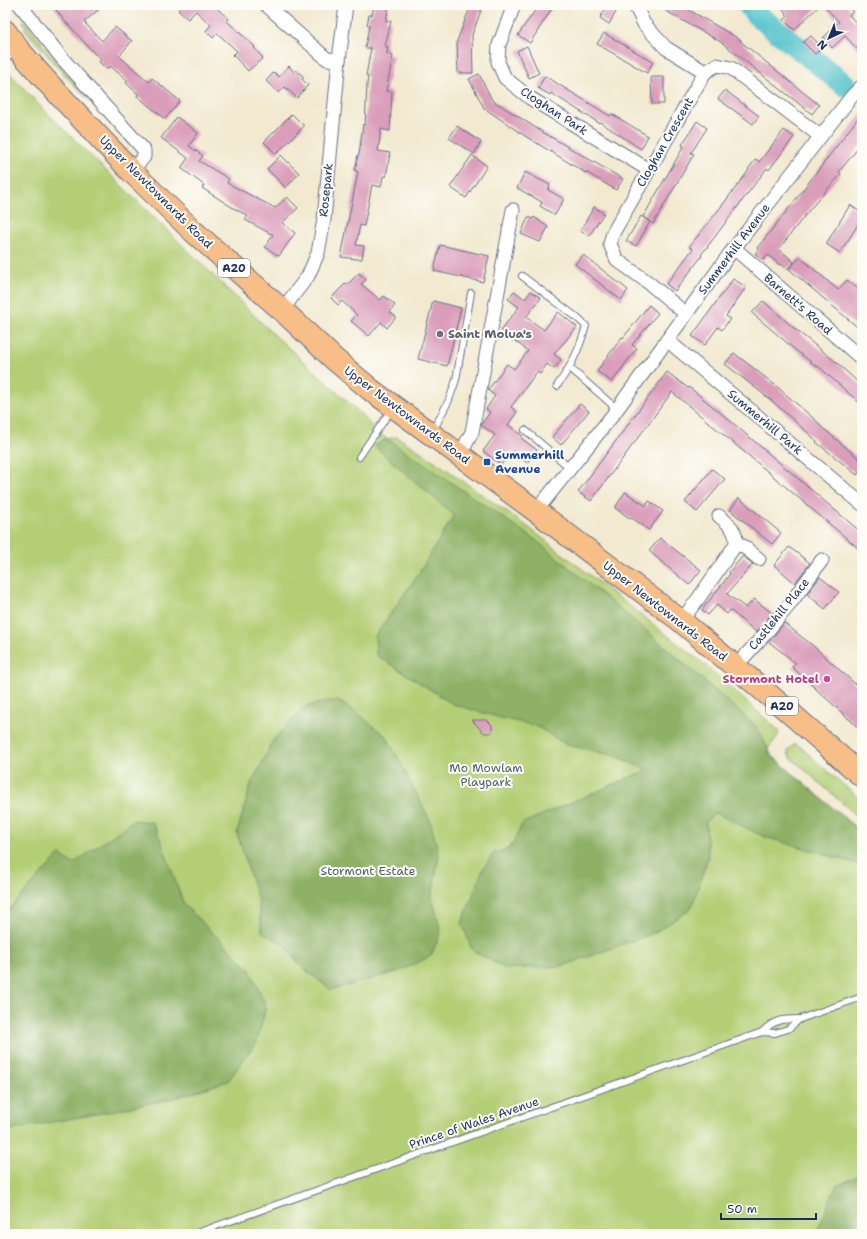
<svg xmlns="http://www.w3.org/2000/svg" width="867" height="1239" font-family="'Shantell Sans',sans-serif">
<rect width="100%" height="100%" fill="#fdfcf7"/>
<filter id="ink" filterUnits="userSpaceOnUse"><feTurbulence type="fractalNoise" baseFrequency=".025" numOctaves="2"/><feDisplacementMap in="SourceGraphic" scale="8" xChannelSelector="R" yChannelSelector="G"/><feConvolveMatrix kernelMatrix="1 2 1 2 8 2 1 2 1" color-interpolation-filters="sRGB"/></filter>
<filter id="wash" filterUnits="userSpaceOnUse"><feTurbulence type="fractalNoise" baseFrequency=".012" numOctaves="4" result="noise"/><feDisplacementMap in="SourceGraphic" scale="16" xChannelSelector="R" yChannelSelector="G"/><feGaussianBlur stdDeviation="0.9" result="paint"/><feColorMatrix in="noise" values="0 0 0 0 0 0 0 0 0 0 0 0 0 0 0 0 0 1.4 0 .05"/><feComposite in="paint" operator="in"/></filter>
<g filter="url(#wash)">
<rect width="100%" height="100%" fill="#f2e9d0"/>
<!-- green -->
<g fill="#b3ce74" stroke="#677e69">
<path d="M24,20l30,39 79,87 -77,-80 -32,-38 2,-2 -3,-4z"/>
<path d="M5,68l36,39 227,222 91,83 18,20 10,7 10,-2 29,18 102,72 176,137 75,67 -1,5 -10,13 3,6 91,78v401h-857z"/>
<path d="M795,744l4,2 63,55v15l-4,1 -69,-61 -1,-5 3,-4z"/>
</g>
<!-- forest -->
<g fill="#8eb166" stroke="#547062">
<path d="M387,439l146,99 115,94 107,93c8,10 10,20 16,30l91,78v32l-97,-28 -50,-24 -9,8 2,36 -17,52 -37,24 -92,33 -56,3 -34,-19 -10,-27 21,-54 10,-15 17,-6 13,-25 124,-53 -31,-14 -49,-11 -31,-19 -35,-8 -48,-14 -77,-49 -1,-19 44,-63 35,-58 -80,-69z"/>
<path d="M337,700l19,12 31,25 43,83 9,35 -7,42 9,35 -10,24 -31,15 -69,19 -30,-24 -15,-20 -24,-14 -4,-31 -21,-68 14,-49 23,-45 32,-33z"/>
<path d="M134,820l18,2 9,19 23,64 65,63 17,38 -9,36 -29,39 -53,17 -73,15 -66,12 -31,7v-218l55,-60 13,10z"/>
<path d="M862,1174v60h-46l20,-48z"/>
</g>
<g fill="none" stroke-linecap="round" stroke-linejoin="round">
<!-- river -->
<path stroke="#58c5cd" stroke-width="23" d="M749,5l8,10 88,70"/>
</g>
<g id="blocks">
<!-- building -->
<g fill="#da9dba">
<path d="M52,5h18l3,5 6,-5h25l-20,17 18,19 13,-14 17,14 -13,15 30,26 3,-4 28,23 -15,18 -28,-23 1,-2 -12,-11 2,-2 -18,-15 -3,3 -8,-7 2,-3 -8,-7 -26,-29v1z"/>
<path d="M183,5h30l16,14 -2,2 28,26 -1,1 9,10 -15,13 -15,-16 4,-4 -20,-18 -4,5 -7,-7 5,-6 -15,-14 -8,8 -10,-9z"/>
<path d="M374,5h15l-3,16h5l-6,25 3,1 -1,7 6,2 -7,35 6,1 -2,39 -9,-2 -3,22 12,2 -4,24 -3,-1 -2,11 -9,-2 -8,41 -4,-1 -4,20 8,1 -2,13h-5l-16,-2 17,-85 -3,-1 3,-16h1l4,-31 2,1 2,-40 1,-9h-2l5,-28h-6l4,-22 -2,-1 2,-10h3z"/>
<path d="M471,5h12l-11,30 1,38h-15l-1,-32z"/>
<path d="M539,5h15l-24,38 -12,-8z"/>
<path d="M608,5h12l-11,19 -9,-6z"/>
<path d="M655,5h25l61,35 -1,1 79,64 -7,9 -91,-72z"/>
<path d="M780,5h40l-26,25 -10,-10 4,-4z"/>
<path d="M823,5h23l7,7 -4,3 13,14v25l-17,-18 -13,12 -9,-10 16,-16z"/>
<path d="M604,33l49,29 -6,11 -50,-29z"/>
<path d="M811,36l11,11 -7,7 -12,-12z"/>
<path d="M527,46l12,27 -10,5 -12,-27z"/>
<path d="M289,66l5,6 2,-2 8,7 -2,2 6,6 -11,13 -12,-11 -6,6 -13,-12 8,-9 5,5z"/>
<path d="M479,74l13,26 52,33 79,46 -7,11 -30,-18v1l-61,-37 -41,-28 -15,-29z"/>
<path d="M545,76l65,40 2,-2 36,22 -7,13 -41,-27 -1,1 -48,-30 -1,2 -12,-7z"/>
<path d="M651,77h13v27h-12z"/>
<path d="M725,90l34,26 -6,8 -35,-25z"/>
<path d="M862,113v30l-23,29 2,2 -31,35 -31,40 15,13 -7,7 -6,-5 -1,1 -12,-10 -5,5 -8,-6 4,-5 -2,-1 36,-45z"/>
<path d="M292,114l12,12 -28,28 -12,-12z"/>
<path d="M177,117l21,16 -9,13 14,10 -4,5 30,18 -2,4 48,25 12,-11 11,11 -16,15 13,10 -16,23 -14,-9 8,-12 -28,-15 3,-4 -18,-10 -28,-18 2,-3 -23,-17 7,-10 -27,-20z"/>
<path d="M697,121l10,7 -16,25 3,1 -41,70 -10,-7 41,-71 -2,-1z"/>
<path d="M457,126l24,16 -7,12 -25,-16z"/>
<path d="M784,130l10,7 -25,33 -2,-2 -16,21 -50,66 1,1 -27,35 -9,-7 27,-35 -4,-2 35,-44 25,-33 -1,-1 8,-10 3,3z"/>
<path d="M281,155l18,18 -13,15 -19,-19z"/>
<path d="M472,155l15,11 -21,32 -16,-11z"/>
<path d="M525,172l25,13 -2,5 16,9 -9,16 -15,-9 2,-4 -25,-14z"/>
<path d="M850,205l12,8v5l-22,35 -14,-9z"/>
<path d="M594,207l10,6 -15,23 -9,-5z"/>
<path d="M641,216l9,6 -14,24 -10,-5z"/>
<path d="M528,217l5,2 1,-2 14,10 -8,15 -19,-8z"/>
<path d="M440,245l49,11 -6,26 -49,-11z"/>
<path d="M583,255l45,35 -7,10 -46,-36z"/>
<path d="M800,257l38,33 9,-10 15,12v39l-73,-62z"/>
<path d="M359,273l7,7 -5,4 19,16 4,-4 11,9 -5,7 6,5 -9,11 -6,-6 -12,14 -18,-15 6,-6 -15,-14 -4,4 -7,-7 15,-15 1,2z"/>
<path d="M733,279l13,8 -20,29 4,3 -8,11 -4,-3 -13,18 -13,-9z"/>
<path d="M514,291l11,8 6,-8 10,7 -15,19 18,13 14,-18 19,15 -23,27 7,6 -7,9 -7,-5 -7,10 -3,-2 -26,35 6,5 -9,13 15,11 -2,2 16,12 -10,13 -15,-12 -11,14 -18,-14 12,-16 -14,-10 9,-13 -4,-3 9,-13 -7,-6 19,-26 7,5 14,-18 -27,-21 18,-23 -11,-8z"/>
<path d="M433,301l28,7 -14,58 -29,-7z"/>
<path d="M763,301l32,28 41,33 26,24v19l-44,-39 -1,1 -24,-19 -41,-35z"/>
<path d="M649,305l9,8 -26,32 5,3 -25,34 -15,-11 25,-34 1,1z"/>
<path d="M734,353l41,32 45,39 -1,1 43,36v7l-5,7 -41,-33 1,-1 -45,-40 -47,-37z"/>
<path d="M667,372l21,16 1,-1 45,37 128,109v10l-4,5 -110,-93 -76,-63 -81,109 -13,-9z"/>
<path d="M580,404l9,7 -28,34 -9,-8z"/>
<path d="M712,469l13,10 -28,33 -12,-10z"/>
<path d="M625,492l21,14 3,-5 14,10 -14,19 -17,-12 -1,1 -16,-11z"/>
<path d="M739,498l42,35 -9,11 -42,-34z"/>
<path d="M660,538l41,32 -12,15 -40,-34z"/>
<path d="M789,547l21,16 -15,20 -21,-18z"/>
<path d="M743,556l10,8 -26,30 19,14 8,-9 18,14 -16,19 -26,-22 -3,4 -10,-9 -9,10 -6,-5 28,-36 -1,-2z"/>
<path d="M820,577l19,15 -14,17 -18,-15z"/>
<path d="M784,623l28,22 50,45v41l-70,-64 4,-4 -27,-21z"/>
<path d="M472,720h15l5,5v6l-2,2h-6z"/>
</g>
</g>
</g>
<g filter="url(#ink)">
<use href="#blocks" fill-opacity="0" stroke="#667086" stroke-width="1"/>
<g fill="none" stroke-linecap="round" stroke-linejoin="round">
<defs>
<g id="lane">
<path d="M5,59l11,-8"/>
<path d="M522,276l53,40 11,10c-7,24 -14,39 -29,60"/>
<path d="M570,368l47,41"/>
<path d="M525,430l45,38"/>
<path d="M433,431l16,-31 7,-20 15,-87"/>
<path d="M359,457l33,-48"/>
<path d="M762,1032c13,-13 20,-13 38,-13"/>
<path d="M194,1234l568,-202 13,1 13,-4 12,-10 62,-22"/>
</g>
<g id="street">
<path d="M20,5l41,52 83,93v7l-13,14"/>
<path d="M266,5l61,54 12,1"/>
<path d="M514,5l-15,40 -1,17 7,16 25,20 119,72"/>
<path d="M635,5l9,19 22,24 39,24"/>
<path d="M734,248l128,111"/>
<path d="M282,310l26,-34 10,-23 6,-34 15,-159 7,-55"/>
<path d="M686,314l-37,-31 -32,-23 -7,-16 3,-11 92,-161 12,-7 14,3 89,68"/>
<path d="M667,340l195,164"/>
<path d="M460,455l12,-23 41,-222"/>
<path d="M536,511l76,-95 122,-168 118,-152 10,-10"/>
<path d="M736,544l7,2 16,13"/>
<path d="M681,621l17,-22 38,-55c1,-13 -7,-20 -17,-28"/>
<path d="M735,667l29,-32 25,-30 33,-45"/>
</g>
<path id="highway" d="M5,31l13,18 31,35 82,87 62,60 89,79 52,49 37,31 165,121 145,110 107,90 74,65"/>
</defs>
<!-- lane casing -->
<use href="#lane" stroke="#667086" stroke-width="8"/>
<!-- street casing -->
<use href="#street" stroke="#667086" stroke-width="15"/>
<!-- highway casing -->
<use href="#highway" stroke="#667086" stroke-width="24"/>
<!-- lane -->
<use href="#lane" stroke="#fff" stroke-width="6"/>
<!-- street -->
<use href="#street" stroke="#fff" stroke-width="13"/>
<!-- highway -->
<use href="#highway" stroke="#f7be87" stroke-width="22"/>
</g>
</g>
<!-- markers -->
<circle fill="#6b7280" stroke="#fdfcf7" stroke-width="1.5" cx="440" cy="334" r="4"/>
<rect fill="#1a4fb4" stroke="#fdfcf7" stroke-width="1.5" x="483" y="458" width="8" height="8" rx="2"/>
<circle fill="#d1479c" stroke="#fdfcf7" stroke-width="1.5" cx="827" cy="679" r="4"/>
<g text-anchor="middle" dominant-baseline="central" stroke-width="4" stroke-linejoin="round" paint-order="stroke">
<!-- shield labels -->
<g fill="#fdfcf7" stroke="#5f6c8c" stroke-width="1">
<rect x="218" y="259" width="32" height="18" rx="3"/>
<rect x="766" y="697" width="32" height="18" rx="3"/>
</g>
<g font-size="11" font-weight="bold" fill="#1b2f5e">
<text x="234" y="268">A20</text>
<text x="782" y="706">A20</text>
</g>
<!-- street labels -->
<g font-size="12" fill="#1b2f5e" stroke="#fdfcf7">
<text transform="translate(554 111) rotate(33)">Cloghan Park</text>
<text transform="translate(665 142) rotate(-60)">Cloghan Crescent</text>
<text transform="translate(326 190) rotate(-84)">Rosepark</text>
<text transform="translate(156 192) rotate(45)">Upper Newtownards Road</text>
<text transform="translate(734 249) rotate(-53)">Summerhill Avenue</text>
<text transform="translate(798 304) rotate(41)">Barnett's Road</text>
<text transform="translate(407 415) rotate(37)">Upper Newtownards Road</text>
<text transform="translate(765 422) rotate(40)">Summerhill Park</text>
<text transform="translate(665 611) rotate(38)">Upper Newtownards Road</text>
<text transform="translate(779 614) rotate(-51)">Castlehill Place</text>
<text transform="translate(474 1123) rotate(-19)">Prince of Wales Avenue</text>
</g>
<!-- worship labels -->
<g font-size="12" font-weight="bold" fill="#5b616d" stroke="#fdfcf7" text-anchor="start">
<text x="448" y="334">Saint Molua's</text>
</g>
<!-- transit labels -->
<g font-size="12" font-weight="bold" fill="#164399" stroke="#fdfcf7" text-anchor="start">
<text x="495" y="455">Summerhill<tspan x="495" dy="14">Avenue</tspan></text>
</g>
<!-- hotel labels -->
<g font-size="12" font-weight="bold" fill="#b23c85" stroke="#fdfcf7" text-anchor="end">
<text x="819" y="679">Stormont Hotel</text>
</g>
<!-- park labels -->
<g font-size="12" fill="#495f65" stroke="#fdfcf7">
<text x="486" y="768">Mo Mowlam<tspan x="486" dy="14">Playpark</tspan></text>
<text x="368" y="871">Stormont Estate</text>
</g>
</g>
<!-- margin -->
<rect width="867" height="1239" fill="none" stroke="#fdfcf7" stroke-width="20"/>
<!-- north arrow -->
<g transform="translate(829 38) rotate(224)" stroke="#fdfcf7" stroke-width="3" paint-order="stroke">
<path d="M0-3L7 15L0 10L-7 15Z" fill="#1b2f5e"/>
<text y="-6" font-size="11" font-weight="bold" text-anchor="middle" fill="#1b2f5e">N</text>
</g>
<!-- scale -->
<path d="M721 1213v6h95v-6" fill="none" stroke="#1b2f5e" stroke-width="2"/>
<text x="727" y="1213" font-size="12" fill="#1b2f5e" stroke="#fdfcf7" stroke-width="3" paint-order="stroke">50 m</text>
</svg>
